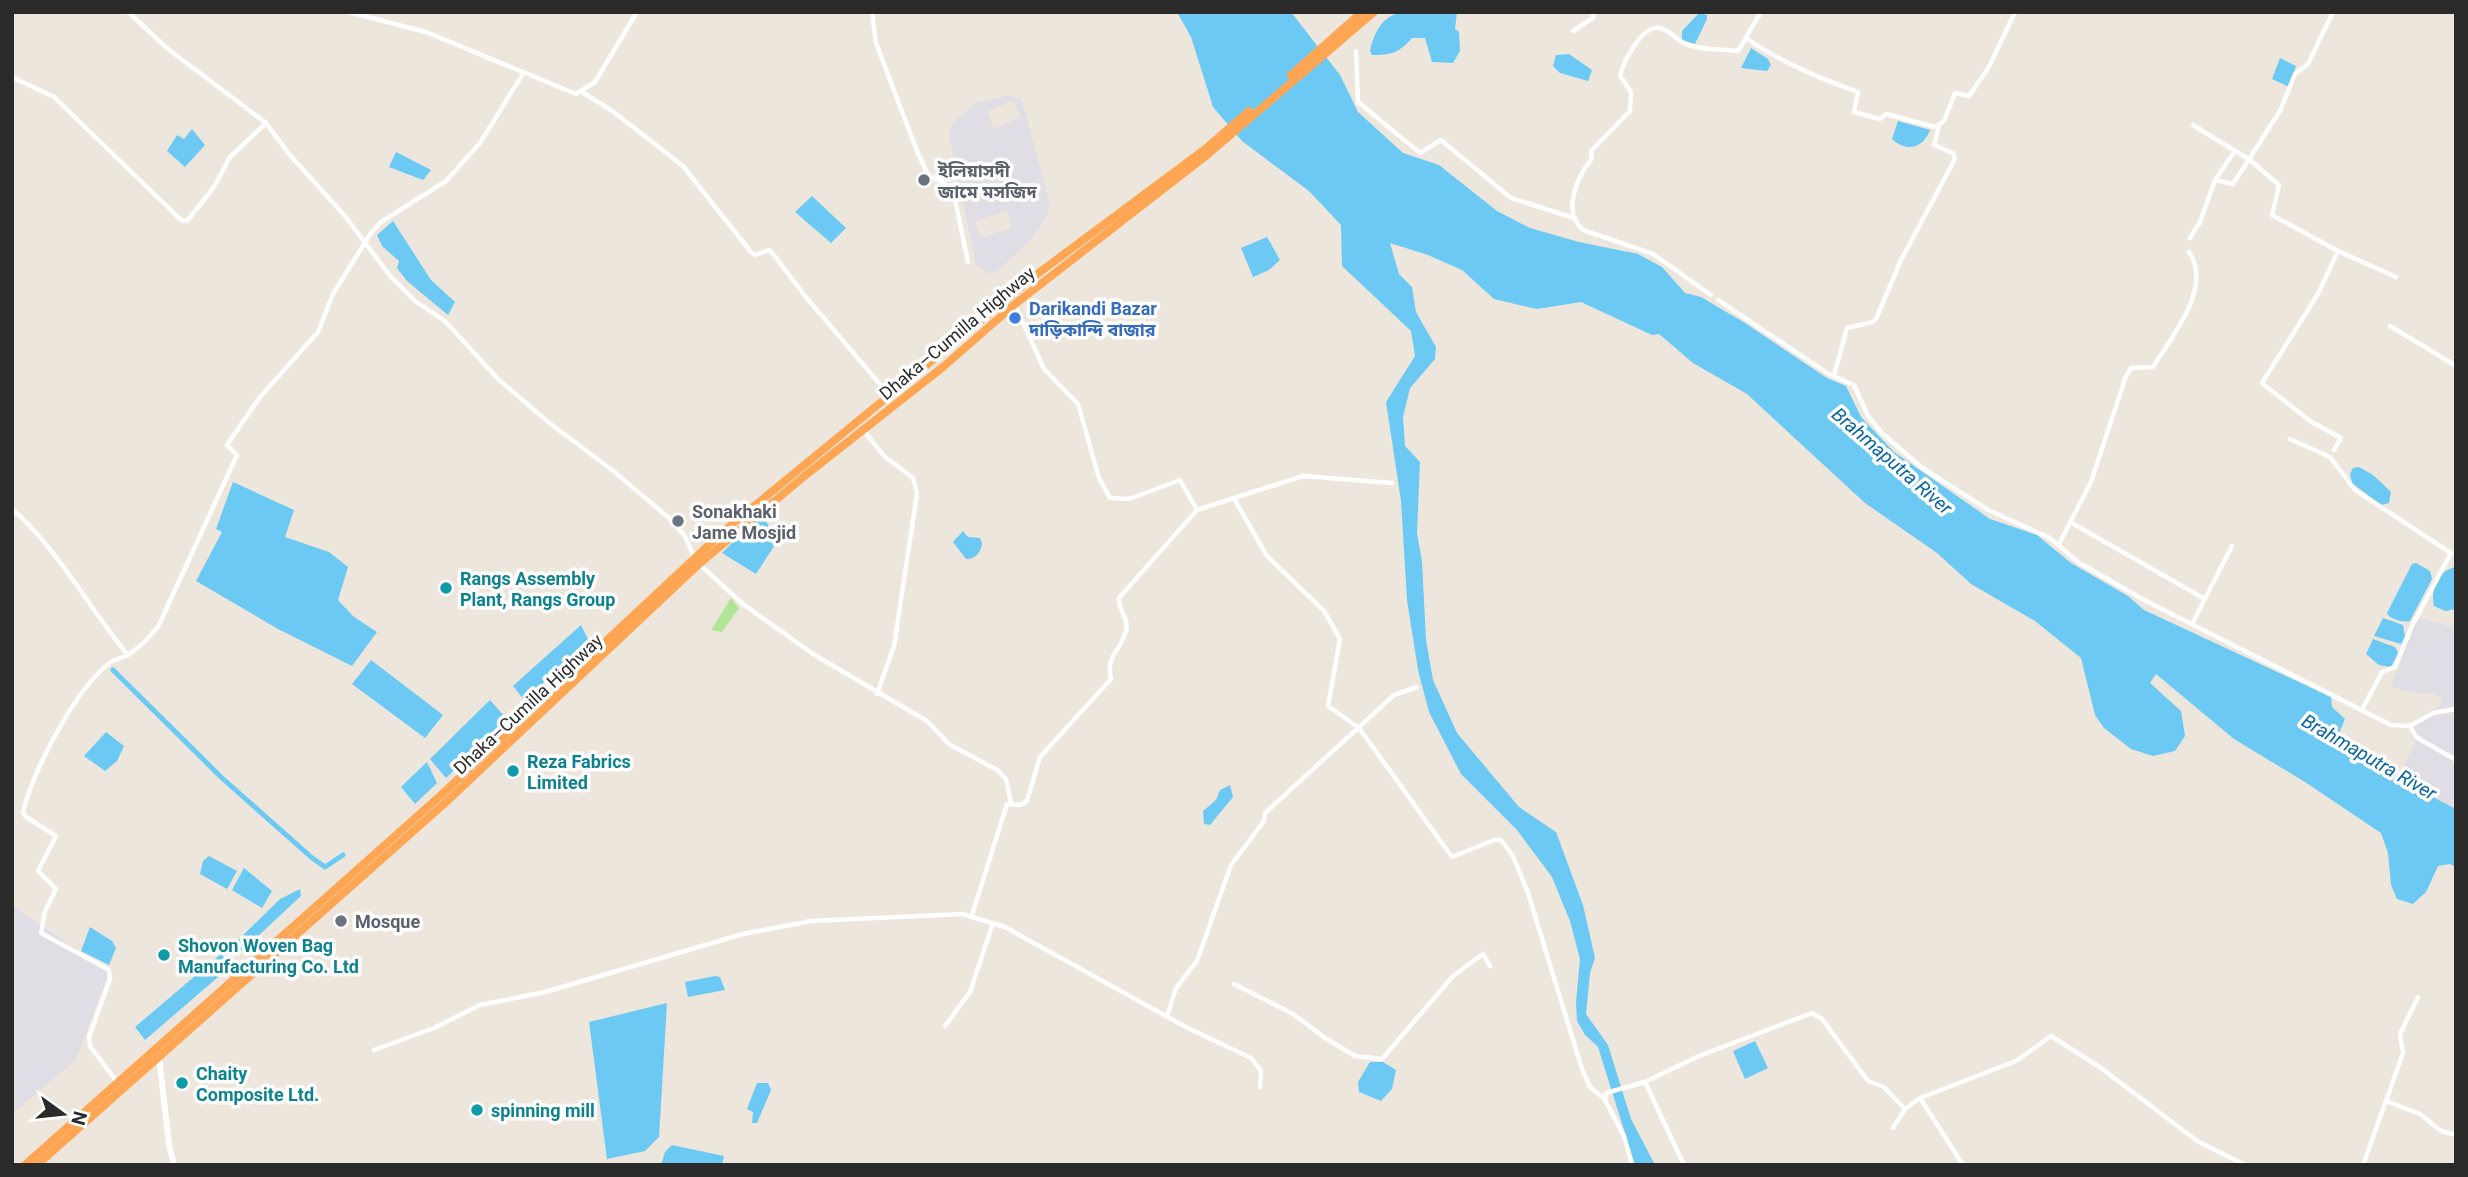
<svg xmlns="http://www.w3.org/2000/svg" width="2468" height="1177" font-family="Roboto,'Noto Sans Bengali',sans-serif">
<rect width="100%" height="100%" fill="#ede6dc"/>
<!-- industrial -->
<g fill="#e0dde5" fill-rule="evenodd">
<path d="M1010,95l11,4 4,12 25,94 -4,13 -18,25 -33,30h-8l-11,-8 -27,-130 4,-12 23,-20zM1013,100l8,17 -27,12 -7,-17zM1007,211l5,17 -32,10 -5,-17z"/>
<path d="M2417,617l39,11v172l-5,6 -51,-28 -1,-4 16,-31 -5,-12 4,-10 27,-17 1,-6 -9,-4h-14l-28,-7z"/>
<path d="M12,905l97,67 -33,88 -64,54z"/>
</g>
<!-- green -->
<path fill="#aee696" d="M731,598l8,10 -17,24 -11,-2z"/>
<!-- water -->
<g fill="#6bc9f3">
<path d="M1177,12h114l49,63 18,37 45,41 36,12 58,46 33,17 49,14 59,12 24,13 23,26 16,4 44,26 82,55 19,8 15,31 33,35 96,67 47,16 34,28 57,33 16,14 187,87 1,10 13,12 -6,14 3,4 44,28 12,14 58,30v58l-6,-3 -12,2 -12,26 -13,12 -16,-5 -6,-14 -3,-32 -7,-20 -76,-51 -71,-43 -78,-65 -6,9 31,28 4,25 -10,15 -22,5 -22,-7 -27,-21 -9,-13 -14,-57 -46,-37 -64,-37 -34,-31 -72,-50 -118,-109 -54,-31 -34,-29 -7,1 -71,-33 -44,7 -43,-10 -32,-29 -34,-15 -38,-12 9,31 13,13 4,25 20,35 -1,12 -25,29 -7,29 2,29 15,16 -3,71 5,28 4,79 7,40 24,53 62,74 37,25 27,73 12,53 -5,15 -4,41 22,31 23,74 24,46h-20l-37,-118 -13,-12 -8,-14 -1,-19 4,-43 -10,-38 -18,-44 -35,-47 -56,-56 -32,-62 -11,-42 -11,-70 -6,-99 -15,-99 29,-46 -4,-25 -69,-65 -1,-41 -32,-34 -67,-50 -29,-34 -22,-70z"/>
<path d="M1457,12l-2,17 4,3 1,19 -7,12 -21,-1 -7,-24h-13c-13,15 -21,17 -40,17l-2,-4c11,-51 44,-39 87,-39z"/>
<path d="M1699,13l8,2v4l-12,25 -13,-4v-9z"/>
<path d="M1751,48l17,11 3,6 -4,6 -26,-3z"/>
<path d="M1569,54l23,16 -4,11 -28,-8 -7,-7 3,-11z"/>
<path d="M2280,58l16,8 -7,21 -17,-8z"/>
<path d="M1898,121l32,9c-7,18 -23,23 -38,9z"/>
<path d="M192,129l13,16 -20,22 -18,-16 10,-16 7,4z"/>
<path d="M396,152l35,18 -8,10 -34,-13z"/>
<path d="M812,196l34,32 -15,15 -36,-31z"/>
<path d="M393,221l38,59 24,22 -7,13 -41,-34 -10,-13 2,-7 -17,-15 -5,-11z"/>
<path d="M1267,237l13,23 -11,10 -16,7 -12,-29z"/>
<path d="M2359,467l14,8 18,17 -2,11 -8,2 -29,-22 -2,-9 3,-6z"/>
<path d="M233,482l61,28 -9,27 44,15 19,15 -10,33 16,17 23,15 -25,34 -74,-37 -82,-48 26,-49 -6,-3z"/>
<path d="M761,514l17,26 -22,34 -34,-21z"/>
<path d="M963,531l5,6 12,1 2,5c-1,9 -6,16 -16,16l-13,-17z"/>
<path d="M2416,563l14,8 2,8 -22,42c-7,2 -21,-2 -23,-8l25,-49z"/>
<path d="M2456,567v42l-11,2 -11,-5c-4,-16 4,-36 22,-39z"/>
<path d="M2383,618l20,7 2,11 -4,8 -27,-8z"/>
<path d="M581,625l7,14 -63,62 -12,-15z"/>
<path d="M2373,639l22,8 3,6 -7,14 -12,-2 -13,-11z"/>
<path d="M371,660l72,55 -18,23 -73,-54z"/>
<path d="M490,700l15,17v5l-59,56 -16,-19z"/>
<path d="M106,732l18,14 -7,15 -12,10 -21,-15z"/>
<path d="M427,762l10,21 -22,21 -14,-17z"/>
<path d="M1230,785l3,12 -23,28 -6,-1 -1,-13 13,-11 4,-10z"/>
<path d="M209,856l28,15 -10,18 -27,-15 3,-13z"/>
<path d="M244,868l28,23 -10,17 -30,-18z"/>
<path d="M300,889l1,7 -59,55 -9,-6 47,-46z"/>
<path d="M90,927l22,14 4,7 -7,17 -28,-14z"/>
<path d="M221,954l11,11 -87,75 -10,-13z"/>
<path d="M715,976l5,1 5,13 -37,7 -3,-15z"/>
<path d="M667,1003l-8,134 -14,14 -38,8 -18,-137z"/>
<path d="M1755,1041l13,27 -23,11 -12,-28z"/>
<path d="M1370,1062h13l13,8 -4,19 -11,12 -22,-9 -1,-10z"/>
<path d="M757,1083h11l3,7 -14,33h-5l1,-11 -6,-3z"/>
<path d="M672,1145l52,11 -2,9h-61l4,-13z"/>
</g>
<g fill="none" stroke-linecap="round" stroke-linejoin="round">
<!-- canal -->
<path stroke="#6bc9f3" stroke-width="5" d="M113,670l109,108 89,79 14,10 18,-12"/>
<!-- street -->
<g stroke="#fff" stroke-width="4.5">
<path d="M128,12l40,37 98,74 23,31 56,62 46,61 24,24 30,20 53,58 49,42 65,49 57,48 16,18 9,21"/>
<path d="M349,12l77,20 150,62 19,-12 42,-70"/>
<path d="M872,12l4,31 41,108 11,24 16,8 10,12 14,67"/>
<path d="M1573,31l20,-13 1,-6"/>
<path d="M1746,38c34,24 72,40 112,54l-4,20 26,7 6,-5 49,13 9,-6 11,-28 14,3 20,-29 26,-55"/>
<path d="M1356,51l2,51 62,51 21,-13 70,58 63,20"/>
<path d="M12,77l42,20 127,123 6,1 27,-34 16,-30 36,-34"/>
<path d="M582,92l29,18 72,56 67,85 5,4 14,-5 4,4 32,42 85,100"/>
<path d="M2193,125l57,35 29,25 -7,30 66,36 58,26"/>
<path d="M2215,180l20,-29"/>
<path d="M2190,238l10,-16 15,-42 18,4 47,-73 15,-37 13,-10 25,-52"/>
<path d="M1711,295l-58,-41 -70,-24c-22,-19 -5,-54 9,-72l-1,-7 39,-40 1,-19 -11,-16c3,-13 22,-52 40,-48 10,2 18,14 28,17 15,5 34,4 50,6l23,-39"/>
<path d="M1718,300l111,74 25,11 14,31 14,17 39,34 67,43 62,28 28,24 66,38 247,125 19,1 23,-13 23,-4"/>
<path d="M1015,305l29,64 34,35 21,74 11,20 19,1 51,-19 17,30"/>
<path d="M2390,326l66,40"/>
<path d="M1834,375l13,-47 26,-6 3,-3 25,-59 54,-101 -2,-6 -19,-8 5,-19"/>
<path d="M863,430l21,26 29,22 4,16 -23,152 -17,48"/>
<path d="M2290,439l40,18 25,33 96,63 -39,73 -17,41 -13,5 -19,36"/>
<path d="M2334,450l7,-12 -31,-17 -48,-38 56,-89 20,-43"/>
<path d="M1235,500l32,56 57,55 16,28 -12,67 31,22 93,129 42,-17h7l12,16 15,37 54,176 8,18 15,12"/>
<path d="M12,509c47,41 76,98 116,146"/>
<path d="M2070,522l133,76"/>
<path d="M2059,544l32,-62 35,-106 5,-8 22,-1c19,-31 60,-79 36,-115"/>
<path d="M700,565l43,39 70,50 114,67 22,23 48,26 9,9 5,24"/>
<path d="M2192,624l40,-78"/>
<path d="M2410,726l6,11 40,23"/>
<path d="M972,915l35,-111 13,1 7,-4 13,-44 71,-78c-6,-22 10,-29 15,-48 3,-14 -8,-20 -7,-33l78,-88 106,-34 89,7"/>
<path d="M1234,984l59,30 32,24 30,18 27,3 71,-83 30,-22 7,12"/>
<path d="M1167,1016l9,-28 21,-27 34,-96 33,-44 1,-8 129,-118 23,-8"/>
<path d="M945,1026l25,-34 23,-69"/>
<path d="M374,1050l60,-22 46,-23 65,-13 198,-58 68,-13 151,-7 43,13 179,99 67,32 10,13 -1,16"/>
<path d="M117,1082l-27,-36 -1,-9 21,-58 -1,-9 -68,-37 4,-22 11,-22 -18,-18 18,-35 -30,-19 -3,-5c9,-40 54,-126 88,-150 4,-3 10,-4 15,-6 13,-7 22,-18 32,-29l79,-172 -10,-10 33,-48 58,-65 15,-38 38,-61 10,-11 65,-41 34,-38 44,-71"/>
<path d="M1645,1082l39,83"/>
<path d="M1920,1098l43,67"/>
<path d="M2386,1101l17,-48 -3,-19 18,-37"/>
<path d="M1893,1128l12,-19"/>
<path d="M1632,1165l-8,-29 -19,-36 1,-7 39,-11 54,-26 113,-43 10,6 46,62 16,6 21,22 15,-11 96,-37 35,-25 50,32 96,73 48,24"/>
<path d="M2363,1165l23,-64 34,13 21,17 15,4"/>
</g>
<!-- secondary -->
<path stroke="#fff" stroke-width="6" d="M159,1057l10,88 5,20"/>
<!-- highway -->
<g stroke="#ffa655" stroke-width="8">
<path d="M1291,75l71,-63"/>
<path d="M25,1165l414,-368 286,-267 315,-258 164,-122 45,-39"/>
<path d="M37,1165l408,-362 254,-239 108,-90 136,-107 72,-63 192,-149 167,-143"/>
</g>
</g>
<!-- markers -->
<g fill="#6b7280" stroke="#fff" stroke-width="2.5">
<circle cx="924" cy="180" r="7"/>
<circle cx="678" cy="521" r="7"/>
<circle cx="341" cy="921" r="7"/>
</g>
<circle fill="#3f7fe0" stroke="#fff" stroke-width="2.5" cx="1015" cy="318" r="7"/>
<g fill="#0f9aa8" stroke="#fff" stroke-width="2.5">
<circle cx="446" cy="588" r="7"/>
<circle cx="513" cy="771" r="7"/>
<circle cx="164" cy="955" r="7"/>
<circle cx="182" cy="1083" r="7"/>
<circle cx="477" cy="1110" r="7"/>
</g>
<g text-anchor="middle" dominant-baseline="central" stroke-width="7" stroke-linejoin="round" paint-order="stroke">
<!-- worship labels -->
<g font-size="18" font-weight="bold" fill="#5b616d" stroke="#fff" text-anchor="start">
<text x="938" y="170">ইলিয়াসদী<tspan x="938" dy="21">জামে মসজিদ</tspan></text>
<text x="692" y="511">Sonakhaki<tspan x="692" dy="21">Jame Mosjid</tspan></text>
<text x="355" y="921">Mosque</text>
</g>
<!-- shop labels -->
<g font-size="18" font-weight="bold" fill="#366cbe" stroke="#fff" text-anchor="start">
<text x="1029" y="308">Darikandi Bazar<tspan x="1029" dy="21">দাড়িকান্দি বাজার</tspan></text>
</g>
<!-- street labels -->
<g font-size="18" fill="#2a2a2a" stroke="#fff">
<text transform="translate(957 333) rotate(-40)">Dhaka–Cumilla Highway</text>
<text transform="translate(528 704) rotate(-43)">Dhaka–Cumilla Highway</text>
</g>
<!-- culture labels -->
<g font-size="18" font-weight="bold" fill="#0d838f" stroke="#fff" text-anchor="start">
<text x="460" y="578">Rangs Assembly<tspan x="460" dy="21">Plant, Rangs Group</tspan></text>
<text x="527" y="761">Reza Fabrics<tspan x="527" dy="21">Limited</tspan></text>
<text x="178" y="945">Shovon Woven Bag<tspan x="178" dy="21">Manufacturing Co. Ltd</tspan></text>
<text x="196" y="1073">Chaity<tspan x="196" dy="21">Composite Ltd.</tspan></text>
<text x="491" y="1110">spinning mill</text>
</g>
<!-- water labels -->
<g font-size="19" font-style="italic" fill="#0866a1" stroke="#fff">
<text transform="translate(1892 461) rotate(41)">Brahmaputra River</text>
<text transform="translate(2369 757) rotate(30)">Brahmaputra River</text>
</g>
</g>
<!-- border -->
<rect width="2468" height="1177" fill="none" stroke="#2a2a2a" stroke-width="28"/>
<!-- north arrow -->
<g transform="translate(63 1114) rotate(105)" stroke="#ffffff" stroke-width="5" paint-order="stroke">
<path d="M0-5L12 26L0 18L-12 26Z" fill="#2a2a2a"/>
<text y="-10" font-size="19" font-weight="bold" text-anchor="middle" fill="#2a2a2a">N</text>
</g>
</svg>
